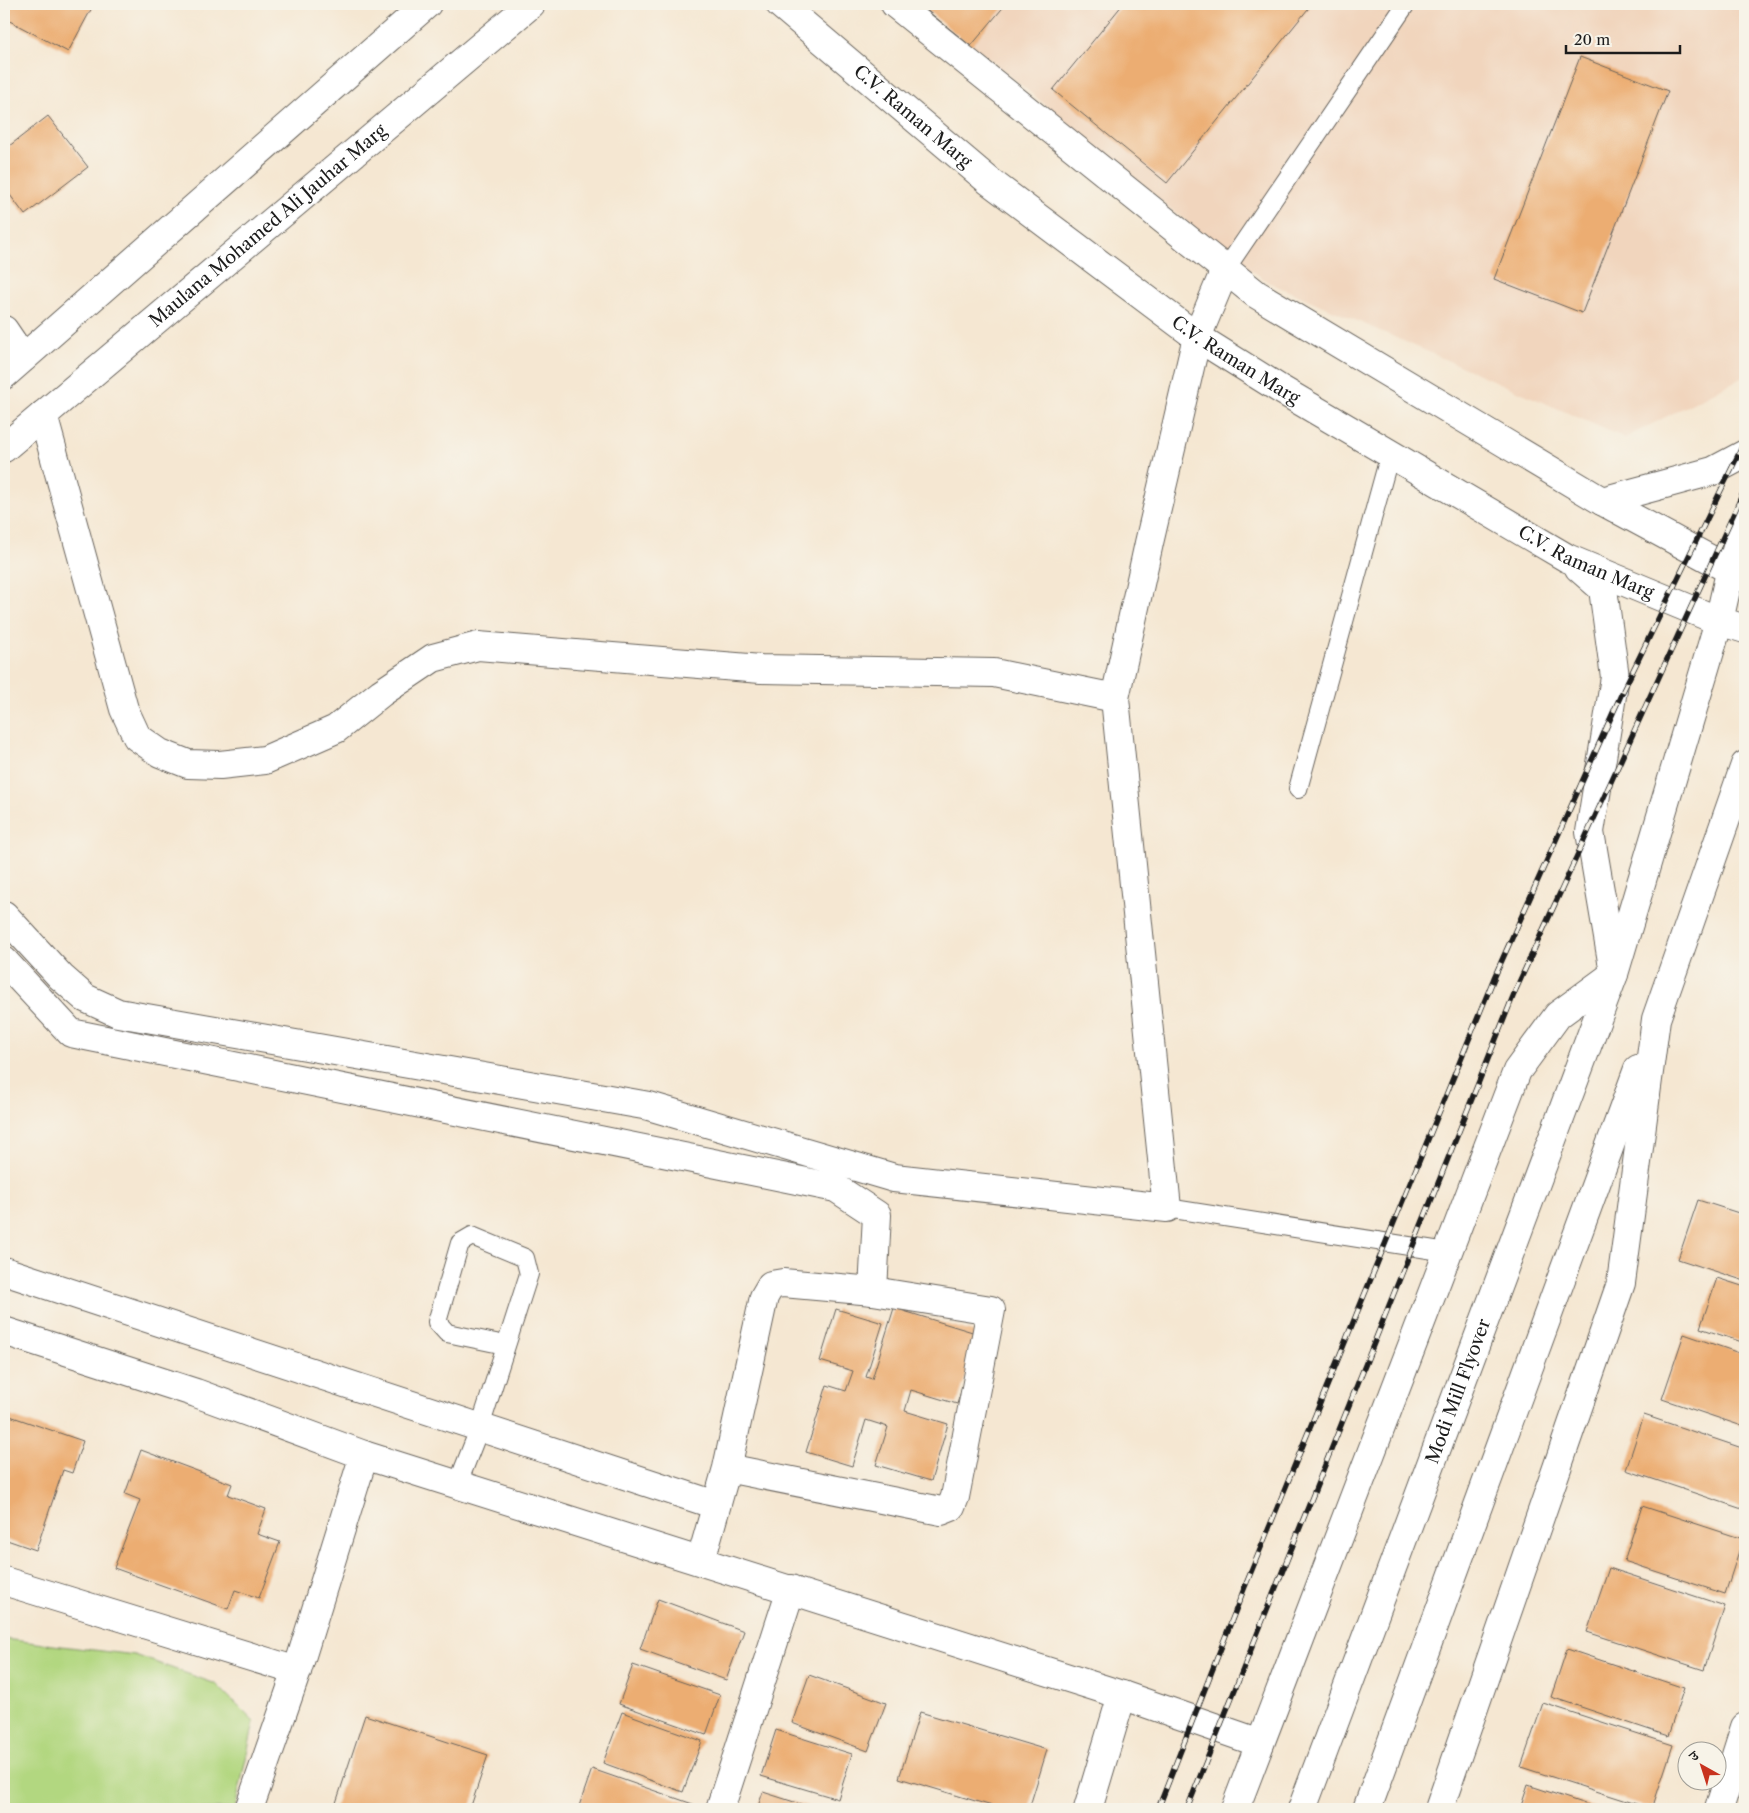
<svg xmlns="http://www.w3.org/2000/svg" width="1749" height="1813" font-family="'Libre Caslon Text','Noto Serif Devanagari',serif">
<rect width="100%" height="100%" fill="#f7f3e8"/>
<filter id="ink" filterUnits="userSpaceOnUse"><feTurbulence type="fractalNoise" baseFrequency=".02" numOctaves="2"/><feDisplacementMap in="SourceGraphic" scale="10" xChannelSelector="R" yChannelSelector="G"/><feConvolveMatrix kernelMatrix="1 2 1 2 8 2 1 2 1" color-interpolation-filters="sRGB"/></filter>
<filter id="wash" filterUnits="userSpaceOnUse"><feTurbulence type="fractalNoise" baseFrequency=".0096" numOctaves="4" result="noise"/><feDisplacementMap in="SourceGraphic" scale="20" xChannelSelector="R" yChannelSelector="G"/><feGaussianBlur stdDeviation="1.12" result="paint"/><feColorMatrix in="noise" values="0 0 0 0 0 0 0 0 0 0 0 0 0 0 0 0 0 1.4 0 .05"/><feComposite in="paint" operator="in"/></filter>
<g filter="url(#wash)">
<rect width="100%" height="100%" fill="#f5e7d2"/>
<!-- built -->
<path fill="#f1d5bd" d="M923,4h822v372l-120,62 -357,-156 -53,-37z"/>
<!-- green -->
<path fill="#b2d780" stroke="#677a4e" d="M4,1639l131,16 81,29 38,38 -19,87h-231z"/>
<g id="blocks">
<!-- building -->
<g fill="#ecad72">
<path d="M4,4h90l-26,48 -64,-34z"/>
<path d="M919,4h87l-35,42z"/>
<path d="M1123,4h189l-145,179 -114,-93z"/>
<path d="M1580,57l88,34 -86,222 -88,-34z"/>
<path d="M48,116l40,51 -63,48 -21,-28v-37z"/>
<path d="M1698,1200l47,15v66l-67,-22z"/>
<path d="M1717,1278l28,9v56l-45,-15z"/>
<path d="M894,1308l85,26 -22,70 -46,-14 -6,21 43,13 -17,57 -55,-16 12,-38 -22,-7 -14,46 -46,-14 21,-67 19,6 7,-20 -33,-10 16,-52 47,14 -17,54 6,2z"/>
<path d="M1684,1334l61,21v72l-83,-28z"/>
<path d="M4,1414l79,27 -11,32 -9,-3 -27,80 -32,-11z"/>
<path d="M1644,1415l101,34v61l-119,-40z"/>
<path d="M141,1450l91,34 -4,11 38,14 -9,25 23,8 -21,56 -24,-8 -7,19 -114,-41 26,-68 -15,-6z"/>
<path d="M1642,1506l101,33 -18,55 -101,-33z"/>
<path d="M1609,1568l116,38 -21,64 -117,-38z"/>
<path d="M658,1599l86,32 -18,49 -86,-31z"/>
<path d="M1567,1649l117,39 -16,48 -117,-39z"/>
<path d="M633,1665l87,30 -14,40 -87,-31z"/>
<path d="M809,1675l77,28 -18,48 -76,-28z"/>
<path d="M1543,1703l130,42 -21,64 -131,-42z"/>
<path d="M622,1712l80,29 -19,51 -80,-29z"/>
<path d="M920,1712l127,38 -18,59h-27l-103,-31z"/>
<path d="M365,1715l123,40 -18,54h-136z"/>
<path d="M776,1730l76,24 -14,45 -77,-23z"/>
<path d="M592,1769l115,40h-129z"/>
<path d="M1528,1785l72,24h-80z"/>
<path d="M763,1792l53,17h-59z"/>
</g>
</g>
</g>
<g filter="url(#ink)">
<use href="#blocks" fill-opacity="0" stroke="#68635c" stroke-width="1"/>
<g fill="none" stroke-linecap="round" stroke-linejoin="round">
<defs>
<g id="lane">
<path d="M1225,270l181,-266"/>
<path d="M1298,789l92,-335"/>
<path d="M1167,1208l280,44"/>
<path d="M458,1483l22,-56 49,-153 -4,-16 -53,-22 -12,7 -23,79 10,11 58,12"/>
</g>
<g id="street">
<path d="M4,330l19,28"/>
<path d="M43,415l81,294 13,28 23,16 28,11 32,1 45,-5 71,-31 45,-36 52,-35 45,-12 283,23 233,4 121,25"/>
<path d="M4,915l57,62 24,21 33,15 531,93 245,72 273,30 -52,-510 34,-155 48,-206 28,-67"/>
<path d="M4,961l67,72 765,155 41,27 -4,76"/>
<path d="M4,1271l712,234"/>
<path d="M4,1331l192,62 168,62 758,240 138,48"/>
<path d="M701,1560l26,-92 37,-171 7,-12 12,-2 90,8 118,19 -36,187 -4,10 -10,4 -214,-43"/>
<path d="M4,1581l293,90"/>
<path d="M249,1809l48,-138 67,-216"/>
<path d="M720,1809l71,-220"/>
<path d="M1088,1809l34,-114"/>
<path d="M1719,1809l26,-82"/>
</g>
<g id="secondary">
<path id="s1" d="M780,4l209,177 208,156 83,52 287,169 152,63 26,8"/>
<path d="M895,4l361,290 346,207 143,77"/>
<path d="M4,375l423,-371"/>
<path id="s2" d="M4,448l527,-444"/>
<path d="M1602,501l111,-30 32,-17"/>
<path d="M1579,568l24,21 12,88 -25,155 23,135"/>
<path d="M1235,1809l282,-738 41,-56 56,-41"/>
<path id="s3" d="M1302,1809l312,-835 105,-353 11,-49 15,-53"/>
<path d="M1367,1809l271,-740"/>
<path d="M1439,1809l182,-526 35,-264 89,-254"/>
</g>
</defs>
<!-- lane casing -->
<use href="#lane" stroke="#68635c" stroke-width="20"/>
<!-- street casing -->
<use href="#street" stroke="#68635c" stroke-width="30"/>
<!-- secondary casing -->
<use href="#secondary" stroke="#68635c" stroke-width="30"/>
<!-- lane -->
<use href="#lane" stroke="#fff" stroke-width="18"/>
<!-- street -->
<use href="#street" stroke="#fff" stroke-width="28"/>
<!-- secondary -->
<use href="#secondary" stroke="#fff" stroke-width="28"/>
<defs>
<g id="rail">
<path d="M1158,1809l86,-220 250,-611 127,-283 124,-254"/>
<path d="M1187,1809l329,-820 229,-500"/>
</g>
</defs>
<!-- rail casing -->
<use href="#rail" stroke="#1c1c1c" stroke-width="5.5"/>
<!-- rail -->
<use href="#rail" stroke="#f7f3e8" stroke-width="4" stroke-dasharray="11" stroke-linecap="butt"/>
</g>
</g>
<g text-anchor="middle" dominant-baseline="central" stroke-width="4" stroke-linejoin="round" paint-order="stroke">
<!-- street labels -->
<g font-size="18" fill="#1c1c1c" stroke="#f7f3e8">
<text stroke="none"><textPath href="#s1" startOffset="174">C.V. Raman Marg</textPath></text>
<text stroke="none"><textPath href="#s2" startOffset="345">Maulana Mohamed Ali Jauhar Marg</textPath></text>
<text stroke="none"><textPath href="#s1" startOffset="579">C.V. Raman Marg</textPath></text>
<text stroke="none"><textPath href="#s1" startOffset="984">C.V. Raman Marg</textPath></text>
<text stroke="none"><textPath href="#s3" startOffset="446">Modi Mill Flyover</textPath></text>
</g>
</g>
<!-- margin -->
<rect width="1749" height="1813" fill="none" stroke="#f7f3e8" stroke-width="20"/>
<!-- north arrow -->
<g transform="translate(1702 1766) rotate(321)"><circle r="24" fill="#f7f3e8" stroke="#9f9d96"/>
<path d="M0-4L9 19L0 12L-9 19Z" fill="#c8321e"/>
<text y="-8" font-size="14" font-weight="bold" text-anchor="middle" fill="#1c1c1c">उ</text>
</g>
<!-- scale -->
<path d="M1566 45v8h114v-8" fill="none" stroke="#1c1c1c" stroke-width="2.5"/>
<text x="1574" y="45" font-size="15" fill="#1c1c1c" stroke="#f7f3e8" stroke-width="4" paint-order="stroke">20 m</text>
</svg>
